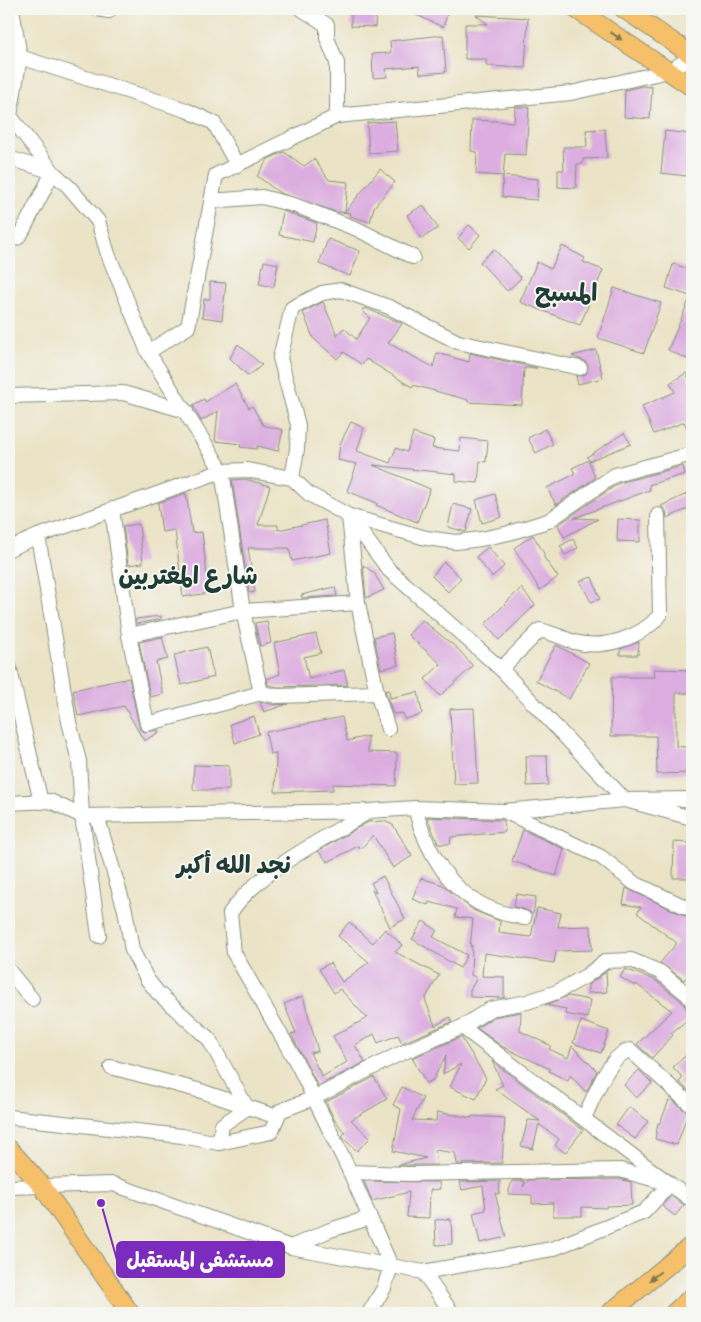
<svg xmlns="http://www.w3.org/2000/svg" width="701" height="1322" font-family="Itim,'Playpen Sans Arabic',sans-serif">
<rect width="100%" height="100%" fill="#f6f6f2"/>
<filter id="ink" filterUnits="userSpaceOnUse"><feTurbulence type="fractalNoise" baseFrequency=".02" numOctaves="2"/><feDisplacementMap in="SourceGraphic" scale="10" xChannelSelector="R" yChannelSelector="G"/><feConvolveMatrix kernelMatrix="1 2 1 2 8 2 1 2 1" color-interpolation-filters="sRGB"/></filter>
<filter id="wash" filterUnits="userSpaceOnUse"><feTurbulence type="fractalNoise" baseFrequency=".0096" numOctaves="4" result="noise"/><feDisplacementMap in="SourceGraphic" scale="20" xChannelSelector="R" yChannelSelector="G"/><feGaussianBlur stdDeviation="1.12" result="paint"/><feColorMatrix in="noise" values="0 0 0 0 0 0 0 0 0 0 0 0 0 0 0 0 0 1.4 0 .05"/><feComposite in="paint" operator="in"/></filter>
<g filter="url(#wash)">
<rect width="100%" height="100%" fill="#ebe3c6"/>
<g id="blocks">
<!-- building -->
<g fill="#dcade0">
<path d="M351,9l25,1 -1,17 -24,-1z"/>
<path d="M403,9h46l-6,18z"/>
<path d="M476,15l52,3 -3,50 -39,-2v-7h-21v-35h23z"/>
<path d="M443,35l3,37 -26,2 -1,-8 -33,3 1,8 -14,1 -1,-24 19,-1 -1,-12z"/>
<path d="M642,86l10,1 -2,32 -26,-2 1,-27z"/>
<path d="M515,107h14l-3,48 -21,-1 -2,22 -27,-2 1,-22 -6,-1 1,-31 42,2z"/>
<path d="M395,121l3,30 -29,2 -2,-30z"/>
<path d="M605,129l2,29 -24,1v5h-6l-1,24 -18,-1v-17h6l-1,-23h24l-1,-17z"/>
<path d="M665,131l27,3 -5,42 -26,-3z"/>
<path d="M284,152l20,14 10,-7 15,21 19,2 -3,30 35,-43 15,13 -21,25 -4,15 -20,-6 1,-3 -15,-1 -56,-19 -23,-17 11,-17z"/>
<path d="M503,176l35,3 -1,21 -35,-3z"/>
<path d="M423,205l15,23 -17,11 -14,-24z"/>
<path d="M283,211l34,12 -4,19 -34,-7z"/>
<path d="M469,225l11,10 -11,13 -11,-10z"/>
<path d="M328,239l32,12 -10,25 -31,-12z"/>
<path d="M562,246l23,12 -2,4 20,8 -23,55 -60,-23 17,-40 14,7z"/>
<path d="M494,249l27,29 -14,13 -27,-29z"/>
<path d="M264,261l14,3 -4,23 -15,-3z"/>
<path d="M673,264l19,6 -2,26 -24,-8z"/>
<path d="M210,282l16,1 -4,37 -20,-3 2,-18h6z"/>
<path d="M614,288l47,15 -17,50 -46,-15z"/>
<path d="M692,293v54l-5,12 -19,-9z"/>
<path d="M323,302l14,33 7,-7 12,11 14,-21 -8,-8 3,-2 34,14 3,2 -14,19 45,24 4,-14 32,9 1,-9 67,15h-13l-2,37 -54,-3v-2l-55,-15 -1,2 -46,-28 -4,6 -18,-13 -7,7 -24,-21 -10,-26z"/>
<path d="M238,344l24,21 -14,11 -18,-18z"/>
<path d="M596,350l7,28 -25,6 -2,-8 10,-2 2,-8 -3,-5 -13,-5z"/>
<path d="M686,373l6,11v54l-8,-16 -30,12 -12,-28 33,-14 -5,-9z"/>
<path d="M235,384l14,24 3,-2 11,19 20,5 -5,21 -21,-5v3l-17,-2 1,-3 -26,-3 3,-30 -17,10 -8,-16 11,-6 1,3z"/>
<path d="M351,422l13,6 -7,23 33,12 6,-15 11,4 6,-19 21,7 -2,8 28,3 1,-13 27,3 -2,21 -6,-1 -2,22 -22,-2v-7l-83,-9 57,24 -13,33 -41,-17 1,-2 -30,-12 10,-27 -19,-4 2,-16z"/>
<path d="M545,429l8,15 -17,9 -8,-15z"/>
<path d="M624,433l7,11 -42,17 6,17 -39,27 -9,-17 28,-14 -3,-6 17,-8 -2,-3z"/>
<path d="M683,466l2,8 -36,11 1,5 -76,28 24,1 -34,18 -6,-12 61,-42z"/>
<path d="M245,479l25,7 -12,39h20v5l47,-10 6,33 -39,8 -3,-13h-41l7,44 -6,1 -17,-113z"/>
<path d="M186,493l6,40 10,-1 7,61 -26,4 -8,-67 -13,2 -4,-29z"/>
<path d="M689,493l3,14 -25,11 -1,-7 -5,-5z"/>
<path d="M495,494l7,23 -20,6 -6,-23z"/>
<path d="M453,504l19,5 -6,23 -18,-5z"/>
<path d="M618,519l22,1v22l-23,-1z"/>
<path d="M139,524l4,39 -15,2 -5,-39z"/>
<path d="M533,535l12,20 -2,1 15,21 -18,13 -26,-42z"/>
<path d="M573,539l5,9 -13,7 -5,-9z"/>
<path d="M488,547l16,19 -12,11 -16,-20z"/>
<path d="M444,562l17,16 -13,14 -16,-16z"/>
<path d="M363,565l11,8 10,17 -18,8z"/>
<path d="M592,577l8,22 -9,3 -11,-21z"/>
<path d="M335,587l2,9 -35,2 -1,-3z"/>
<path d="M521,588l14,17 -36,35 -14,-16z"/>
<path d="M161,616v3l-25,5v-5z"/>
<path d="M422,620l36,29 15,17 -33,30 -15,-17 16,-15 -33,-29z"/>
<path d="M267,621l4,22 -11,3 -5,-23z"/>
<path d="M392,633l6,32 -17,4 -7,-32z"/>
<path d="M316,634l5,19 -17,4 5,22 35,-9 4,15 -70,2 -10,-2 -1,-6 13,-5 -6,-31z"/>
<path d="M162,637l6,22 -12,3 7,32 -13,3 -11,-55z"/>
<path d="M639,642l-1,13h-18v-6z"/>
<path d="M556,645l33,18 -20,36 -33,-18z"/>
<path d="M207,647l7,30 -33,8 -7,-30z"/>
<path d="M654,669l38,1v23h-16v53l16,2v25l-35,1 -1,-38h-45l1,-59h43z"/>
<path d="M129,678l11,52 5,2 13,-2 1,2 -15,9 -20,-35 -46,10 -5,-26z"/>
<path d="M389,690l1,8 28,-6 4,21 -4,3 -14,3 -1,-6 -10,1 -8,-23z"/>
<path d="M260,702l16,3 12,-1 -24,8z"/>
<path d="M474,708l4,75 -24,1 -4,-75z"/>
<path d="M254,716l5,18 -24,9 -5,-19z"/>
<path d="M342,717l5,24 21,-5v16l29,1 -1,33 -63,-2v6l-58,2 1,-39 -6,1 -4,-22z"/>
<path d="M526,756h21l1,29 -21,1z"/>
<path d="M194,765l35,1v24h-36z"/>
<path d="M427,817l75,3 2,1 1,11 -54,5 -1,7h-12z"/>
<path d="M384,821l9,4 19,31 -19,12 -20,-33 -12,14 -3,-3 -30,16 -10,-11 50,-29z"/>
<path d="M523,830l41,19 -8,27 -44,-15z"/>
<path d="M674,842l18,1v35h-19z"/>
<path d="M383,876l22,43 -15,8 -18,-37 4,2 -5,-9z"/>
<path d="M421,878l22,7 30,25 27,11 -1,12 32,4 6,-29 24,5 -3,14 33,-1 1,24 -36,1 -2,12 -70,-10 -2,23 22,1v21l-34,-1v-7l7,-12 -6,-3 1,-30 -2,2 3,-28 -18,-2 2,-8 -28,-7 -1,3 -16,-6z"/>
<path d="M626,888l66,31v29l-7,12 7,6v5l-8,9 -24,-17 17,-20 -40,-30 4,-6 -18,-3z"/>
<path d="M516,894l20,3 -3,17 -7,-4 -12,-3z"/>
<path d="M423,921l14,9 -4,7 34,18 -7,13 -48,-29z"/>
<path d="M349,922l24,21 12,-14 17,16 -7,7 44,23 -14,24 10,27 15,-9 2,5 -50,21 -4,-8 -20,8 -4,-9 -19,11 10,17 -47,24 -27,-52 5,-1 -12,-29 19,-8 15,55 -8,2 12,24 25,-15 -14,-26 34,-18 -27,-29 -6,4 -15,-24 11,-6 12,19 27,-20 -31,-26z"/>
<path d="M625,969l30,11 25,20 12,16 -21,17 2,2 -21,23 -15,-14 35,-33 -36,-27 -1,2 -15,-9z"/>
<path d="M606,972l1,20 -19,1v-8z"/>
<path d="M568,996l22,4 -3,18 -22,-4 1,-5 -21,-4z"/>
<path d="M521,1012l-1,19 31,15 -2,3 19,9 4,-12 25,25 -11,21 -16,-17 -2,6 -19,-10 1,-2 -47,-22 -26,-19 16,-11z"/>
<path d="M581,1021l28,10 -8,22 -28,-10z"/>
<path d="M461,1037l25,41 -10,21 -26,-12 11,-23 -18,10 3,-19 -13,25 -7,3 -14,-25z"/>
<path d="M692,1050v44l-13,-12 4,-4 -10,-11z"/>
<path d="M492,1061l91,69 -18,23 -10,-8 4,-6 -20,-15 -6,25 -12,-3 7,-26 12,1 -45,-32 8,-4z"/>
<path d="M639,1070l13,13 -16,15 -12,-13z"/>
<path d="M374,1077l13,22 -36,21 19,18 -13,13 -13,-12 -2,-3 3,-3 -11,-14 -8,-17z"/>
<path d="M402,1087l21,11 -11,22 24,1 1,-9 35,6v-2l33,2 -3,45 -45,1 -2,-11 -20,-3 2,15h-39l28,-7 -33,-7 8,-42 -8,-4z"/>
<path d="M670,1098l18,15 -11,32 -22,-6 3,-16h2z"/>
<path d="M629,1107l19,14 -13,18 -19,-14z"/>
<path d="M619,1179l12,3 1,23 -26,1v2l-24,-1v9h-29v-13l-21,1v-9l-24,-1 4,-13h13l-2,6 5,-7z"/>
<path d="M364,1181l75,1 1,7 -10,1 -1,28 -22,-1 2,-25 -37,9z"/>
<path d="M500,1181l-1,13 -4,-1 11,44 -26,6 -7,-30 13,-3 -3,-24 -21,4 -2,-8z"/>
<path d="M671,1196l13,9 -9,11 -13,-10z"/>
<path d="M451,1219l1,25 -16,1 -1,-25z"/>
</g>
</g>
</g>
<g filter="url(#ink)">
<use href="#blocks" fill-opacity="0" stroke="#85907d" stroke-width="1"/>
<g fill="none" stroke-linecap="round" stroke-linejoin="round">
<defs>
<g id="minor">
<path d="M12,9l8,48 -10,59 43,56 16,15 29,34 10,33 40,98 74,119 21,140 18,82"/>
<path d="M97,9l12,2"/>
<path d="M302,9l25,16v13l10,25v53"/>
<path d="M20,57l166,53 28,13 23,42"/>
<path d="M9,158l44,14 -31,60 -5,6 -8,1"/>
<path d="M211,201l51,-4 32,8 63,24 56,28"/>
<path d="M148,352l40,-25 28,-152 121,-59 234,-23 98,-22 23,-14"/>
<path d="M9,396l114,-3 63,18"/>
<path d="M292,478l5,-29 1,-24 -18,-67 12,-50 30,-15 19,-3 48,17 69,35 122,26"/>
<path d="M112,509l17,126 18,89 114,-31 16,3 100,-3"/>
<path d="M38,536l31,186 10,39 3,55 17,120"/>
<path d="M9,549l29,-13 184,-65 24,-1 46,8 17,16 40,22 40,54 112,99 124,131 67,-1"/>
<path d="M129,635l114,-24 115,-8"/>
<path d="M9,666l32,136"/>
<path d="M501,669l39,-39c12,3 23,8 34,12 29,8 67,-4 86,-27l-2,-100"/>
<path d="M388,729l-11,-36 -19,-90 -9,-87 77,22 30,4 25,-3 28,-6 39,-12 67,-46 77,-21"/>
<path d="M9,803l41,-2 32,15 287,-5 46,-3 89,3 121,-11 67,18"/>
<path d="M415,808c11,43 35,86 79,102 9,4 20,5 30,8"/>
<path d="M504,811l97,46 33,26 58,27"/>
<path d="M368,812c-44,27 -109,58 -138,101l4,40 64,112 52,107 41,94 -7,22 -15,25"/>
<path d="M97,816l28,94 7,40 15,29 11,14 51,46 38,69"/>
<path d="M9,971l23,28"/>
<path d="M111,1067l90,24 76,26"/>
<path d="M9,1117l173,19 37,7 52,-11 9,-21 34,-13 81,-42 67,-29 28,-18 37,-7 30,-10 29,-16 20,-15 25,-1 29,12 27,22 5,7"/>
<path d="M584,1118c9,-18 25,-64 46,-68l62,56"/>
<path d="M219,1143l3,-18 25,-17"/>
<path d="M350,1172l59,2 211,-4 50,14 22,16"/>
<path d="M9,1187l104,-3 178,63 132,25 29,41"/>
<path d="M291,1247l39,-17 39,-12"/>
<path d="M423,1272l129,-23 92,-37 26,-28 -208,-157"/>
</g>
<g id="major">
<path d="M576,9l116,78"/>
<path d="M624,9l68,46"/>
<path d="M9,1149l33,37 88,127"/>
<path d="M610,1313l82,-68"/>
<path d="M674,1313l18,-16"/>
</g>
</defs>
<!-- minor casing -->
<use href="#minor" stroke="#85907d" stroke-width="16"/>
<!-- major casing -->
<use href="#major" stroke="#85907d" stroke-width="20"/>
<!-- minor -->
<use href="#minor" stroke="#fff" stroke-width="14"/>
<!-- major -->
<use href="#major" stroke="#f6c06b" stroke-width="18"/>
</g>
<!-- one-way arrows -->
<defs><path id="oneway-solid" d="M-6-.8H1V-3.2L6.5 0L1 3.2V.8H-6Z" transform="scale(1.25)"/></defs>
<g fill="#80784d">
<use href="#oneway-solid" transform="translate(616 36) rotate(34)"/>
<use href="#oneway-solid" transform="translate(655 1276) rotate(140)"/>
</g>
</g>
<g text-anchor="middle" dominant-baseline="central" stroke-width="4" stroke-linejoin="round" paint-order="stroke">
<!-- district labels -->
<g font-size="24" font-weight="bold" fill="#1f3d34" stroke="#f6f6f2">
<text x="566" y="292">المسبح</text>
<text x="188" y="575">شارع المغتربين</text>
<text x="234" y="864">نجد الله أكبر</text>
</g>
</g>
<!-- callouts -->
<path fill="none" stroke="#7b2cbf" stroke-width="2" d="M101 1203L117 1260"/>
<circle fill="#7b2cbf" stroke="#f6f6f2" stroke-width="2" cx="101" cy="1203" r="5"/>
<rect fill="#7b2cbf" stroke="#7b2cbf" stroke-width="2" x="117" y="1242" width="167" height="35" rx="5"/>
<g font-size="20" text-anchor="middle" font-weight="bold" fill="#fff">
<text x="200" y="1267">مستشفى المستقبل</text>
</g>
<!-- margin -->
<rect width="701" height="1322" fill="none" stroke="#f6f6f2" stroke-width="30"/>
</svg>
